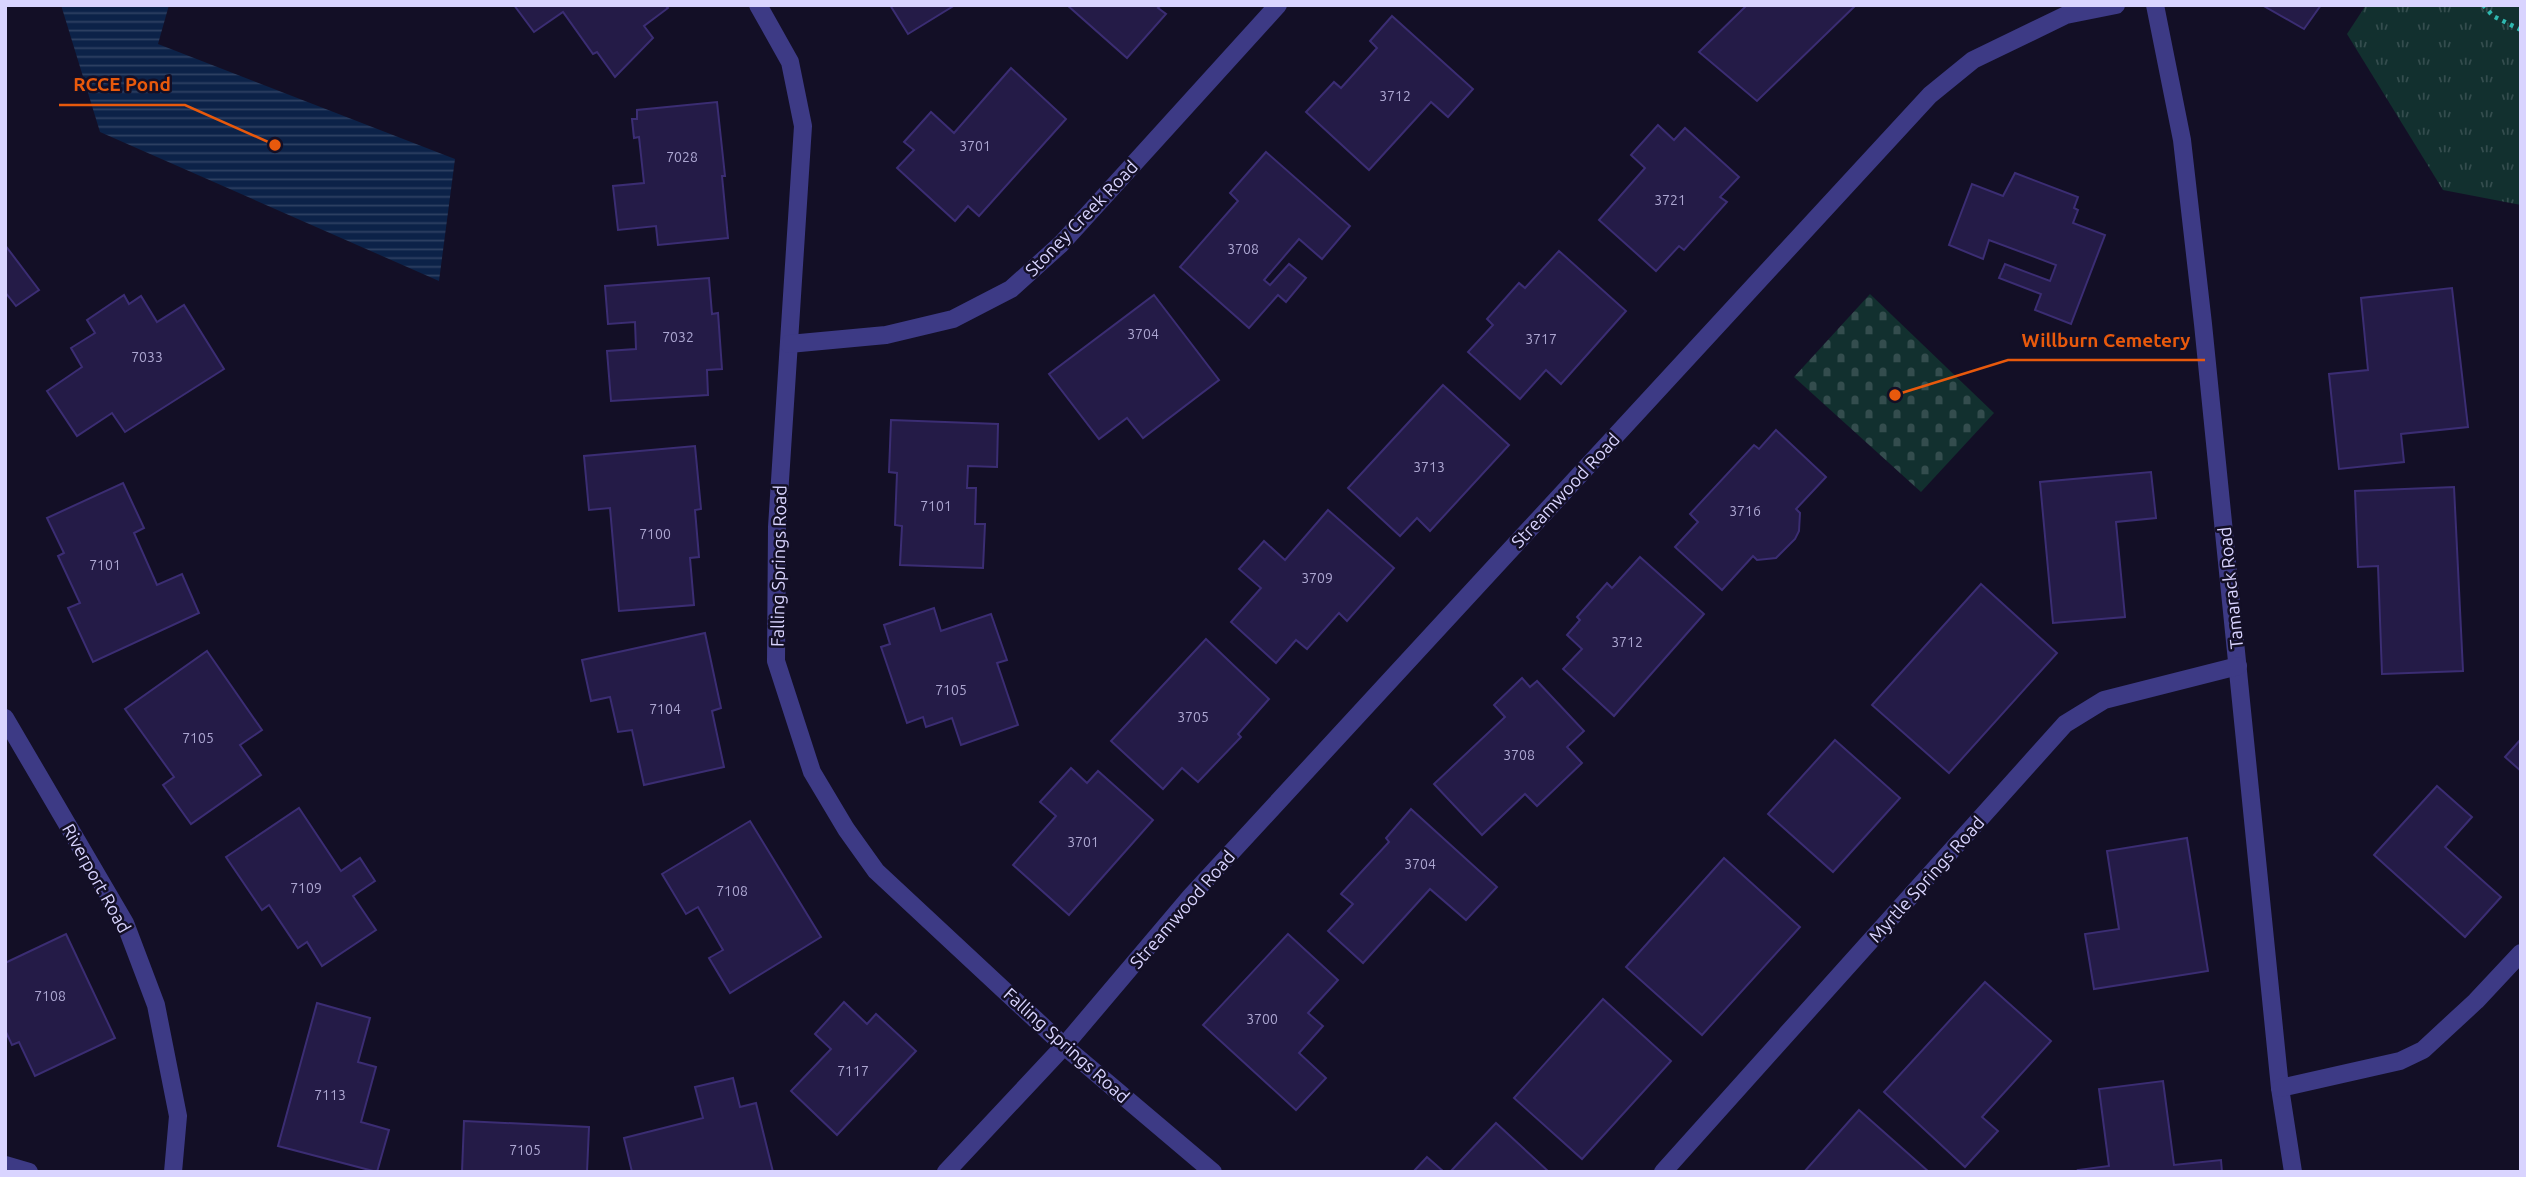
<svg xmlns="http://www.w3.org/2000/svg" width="2526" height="1177" font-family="Ubuntu,sans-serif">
<defs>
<pattern id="grass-tufts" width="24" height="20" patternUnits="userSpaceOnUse" patternTransform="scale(1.75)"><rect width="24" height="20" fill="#12302f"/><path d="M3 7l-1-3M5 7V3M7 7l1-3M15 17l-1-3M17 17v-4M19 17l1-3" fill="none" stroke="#344d4e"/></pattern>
<pattern id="cemetery-stones" width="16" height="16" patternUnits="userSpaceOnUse" patternTransform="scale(1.75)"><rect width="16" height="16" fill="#12302f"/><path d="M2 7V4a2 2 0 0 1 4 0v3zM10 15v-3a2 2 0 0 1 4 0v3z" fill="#344d4e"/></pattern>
<pattern id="water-rules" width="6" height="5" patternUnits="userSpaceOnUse" patternTransform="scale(1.75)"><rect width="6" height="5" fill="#0c2248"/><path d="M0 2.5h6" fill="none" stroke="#2f4163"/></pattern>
</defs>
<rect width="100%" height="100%" fill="#130f26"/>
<!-- grass -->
<path fill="url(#grass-tufts)" d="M2366,5h155v200l-78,-15 -96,-156z"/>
<!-- cemetery -->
<path fill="url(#cemetery-stones)" d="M1870,294l124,119 -73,79 -127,-115z"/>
<!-- water -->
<path fill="url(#water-rules)" d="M61,5h108l-11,39 297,115 -16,122 -339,-149z"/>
<!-- building -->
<g fill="#241b47" stroke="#3b2d73" stroke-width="2">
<path d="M514,5h151l3,3 -24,18 9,12 -38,39 -18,-25 -4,2 -30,-42 -29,20z"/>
<path d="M890,5h65l-47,29z"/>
<path d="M1067,5h94l-3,3 8,6 -39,44z"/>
<path d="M1747,5h109l-99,96 -58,-49z"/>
<path d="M2262,5h59l-17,24z"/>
<path d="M1392,16l81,73 -25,28 -17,-15 -62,68 -63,-58 28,-30 7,6 36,-40 -7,-7z"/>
<path d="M1011,68l55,51 -87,97 -11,-10 -13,15 -58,-53 17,-18 -10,-8 27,-30 23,21z"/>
<path d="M717,102l8,74h-3l6,62 -70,7 -2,-19 -38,4 -5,-44 31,-3 -5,-46 -5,1 -2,-19h5v-9z"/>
<path d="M1658,125l16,15 11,-12 54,49 -19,20 7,5 -43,48 -5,-4 -23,25 -57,-51 46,-52 -14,-13z"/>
<path d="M1266,152l84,74 -28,33 -23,-20 -35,41 6,5 19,-21 17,14 -20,24 -8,-7 -29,33 -69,-61 58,-66 -8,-8z"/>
<path d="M2015,173l63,24 -4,11 4,2 -5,13 32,12 -34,89 -36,-14 6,-16 -42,-16 6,-14 45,17 6,-16 -67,-25 -6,19 -34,-14 23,-61 31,12z"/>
<path d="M5,245l34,45 -23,16 -11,-14z"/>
<path d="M1559,251l67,60 -65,73 -15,-14 -26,29 -52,-47 25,-27 -6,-6 32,-36 6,5z"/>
<path d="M709,278l3,36 6,-1 4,56 -15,1 1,25 -97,6 -4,-50 29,-2 -1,-27 -27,2 -3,-38z"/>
<path d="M2452,288l16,139 -67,7 3,28 -65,7 -10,-95 39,-4 -7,-72z"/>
<path d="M124,295l5,9 12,-8 16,26 27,-17 40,64 -99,63 -13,-19 -35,23 -30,-45 35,-24 -11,-19 24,-15 -8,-13z"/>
<path d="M1154,295l65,85 -76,58 -16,-20 -28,21 -50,-65z"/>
<path d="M1443,385l66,60 -79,86 -13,-13 -17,18 -52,-48z"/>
<path d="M891,420l107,4 -1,43 -29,-1 -1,22h9l-1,36h10l-2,44 -83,-3 2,-39 -7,-1 2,-52 -8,-1z"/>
<path d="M1776,430l50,47 -30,32 4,4 -1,18 -4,8 -19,19 -19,2 -4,-4 -31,34 -47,-43 23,-25 -8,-8 64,-69 5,4z"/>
<path d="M695,446l6,63 -6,1 4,47 -9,1 4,47 -75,6 -9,-103 -21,2 -5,-54z"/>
<path d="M2151,472l5,46 -40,4 9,95 -72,6 -13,-141z"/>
<path d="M123,483l21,45 -10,5 23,52 25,-11 17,39 -106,49 -25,-54 12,-5 -22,-47 6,-3 -17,-35z"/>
<path d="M2454,487l9,184 -81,3 -4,-108 -20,1 -3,-76z"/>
<path d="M1328,510l66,58 -47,53 -8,-8 -32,36 -11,-9 -20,23 -45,-41 30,-34 -22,-19 25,-28 21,19z"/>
<path d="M1640,557l64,57 -90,102 -51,-47 19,-20 -15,-14 13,-15 -3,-3 30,-34 5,5z"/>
<path d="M1981,584l76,69 -108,120 -77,-68z"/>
<path d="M934,608l7,23 50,-17 16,46 -10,3 21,62 -57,20 -9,-27 -26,9 -3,-10 -16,6 -26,-76 9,-3 -6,-19z"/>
<path d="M705,633l16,75 -9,3 12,56 -80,18 -12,-55 -14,2 -8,-35 -19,4 -9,-41z"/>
<path d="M1206,639l63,60 -31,35 3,3 -43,45 -16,-14 -19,21 -52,-48z"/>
<path d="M207,651l55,79 -22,15 21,30 -70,49 -28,-39 11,-8 -49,-68z"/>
<path d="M1522,678l8,9 7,-6 47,50 -17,16 15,16 -45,43 -12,-12 -43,41 -48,-51 71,-67 -11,-12z"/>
<path d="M2521,739v32l-16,-14z"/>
<path d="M1835,740l65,58 -67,74 -65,-58z"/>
<path d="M1071,768l16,15 11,-12 55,49 -84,95 -56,-50 43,-49 -16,-14z"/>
<path d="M2437,786l35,31 -27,30 56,50 -36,40 -91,-82z"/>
<path d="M299,808l42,63 19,-13 15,23 -22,15 23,34 -54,36 -15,-24 -9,6 -29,-43 -7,5 -36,-53z"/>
<path d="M1411,809l86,78 -31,33 -36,-31 -67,74 -35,-32 25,-27 -12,-10 48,-52 -3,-4z"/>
<path d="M750,821l71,116 -91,56 -21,-35 14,-8 -25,-43 -12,7 -24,-40z"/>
<path d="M2187,838l21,133 -114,18 -9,-55 34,-5 -12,-78z"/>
<path d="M1724,858l76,69 -98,108 -76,-68z"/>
<path d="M66,934l49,104 -80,38 -16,-34 -7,3 -7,-15v-67z"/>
<path d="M1288,934l50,46 -30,33 15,13 -24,27 27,25 -30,32 -93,-85z"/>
<path d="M1985,982l66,59 -69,76 16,14 -33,36 -81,-75z"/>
<path d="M1603,999l68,62 -89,98 -68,-61z"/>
<path d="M844,1002l23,22 9,-10 40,37 -79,84 -46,-44 40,-42 -16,-15z"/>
<path d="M317,1003l53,15 -12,44 18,5 -15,55 28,8 -12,42 -99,-26z"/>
<path d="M733,1078l7,29 16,-4 17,69h-141l-8,-34 79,-20 -8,-31z"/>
<path d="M2163,1081l11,84 47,-5 1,12h-143l-1,-2 31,-4 -10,-77z"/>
<path d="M1859,1110l70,62h-125z"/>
<path d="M464,1121l125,6 -2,45h-125z"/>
<path d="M1496,1123l53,49h-99z"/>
<path d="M1427,1157l17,15h-31z"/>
</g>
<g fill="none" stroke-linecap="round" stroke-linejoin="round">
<!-- path -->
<path stroke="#2fb8b0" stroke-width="4.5" stroke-dasharray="3.5 5" stroke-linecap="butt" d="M2483,5l10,11 28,14"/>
<!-- minor -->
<g stroke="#3d3a85" stroke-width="18">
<path d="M758,5l32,57 13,64 -26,401 -1,134 36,111 34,57 30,42 188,175 149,126"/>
<path d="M2155,5l27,135 21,184 77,764 13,84"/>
<path d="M789,344l97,-9 67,-16 58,-30 50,-45 217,-239"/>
<path d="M5,718l120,205 31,82 22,111 -5,56"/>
<path d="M2280,1088l120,-27 23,-11 53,-49 45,-48"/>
<path d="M5,1165l24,7"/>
<path d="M946,1172l118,-126 127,-150 739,-801 43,-35 93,-45 50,-10"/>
<path d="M1663,1172l402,-448 39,-24 134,-34"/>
</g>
</g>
<g text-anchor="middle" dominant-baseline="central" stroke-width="5" stroke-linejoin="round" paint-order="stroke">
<!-- number labels -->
<g font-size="14" fill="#aca6d1">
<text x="1395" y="96">3712</text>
<text x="975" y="146">3701</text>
<text x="682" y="157">7028</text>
<text x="1670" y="200">3721</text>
<text x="1243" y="249">3708</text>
<text x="1143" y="334">3704</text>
<text x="678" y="337">7032</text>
<text x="1541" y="339">3717</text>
<text x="147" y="357">7033</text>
<text x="1429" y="467">3713</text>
<text x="936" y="506">7101</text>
<text x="1745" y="511">3716</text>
<text x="655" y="534">7100</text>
<text x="105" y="565">7101</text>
<text x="1317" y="578">3709</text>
<text x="1627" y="642">3712</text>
<text x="951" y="690">7105</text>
<text x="665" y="709">7104</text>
<text x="1193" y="717">3705</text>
<text x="198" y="738">7105</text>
<text x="1519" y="755">3708</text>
<text x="1083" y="842">3701</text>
<text x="1420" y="864">3704</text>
<text x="306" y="888">7109</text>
<text x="732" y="891">7108</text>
<text x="50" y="996">7108</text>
<text x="1262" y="1019">3700</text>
<text x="853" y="1071">7117</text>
<text x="330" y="1095">7113</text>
<text x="525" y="1150">7105</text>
</g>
<!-- street labels -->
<g font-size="18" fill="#d9d4ff" stroke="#130f26">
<text transform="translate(1081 218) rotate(-46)">Stoney Creek Road</text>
<text transform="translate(1565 490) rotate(-47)">Streamwood Road</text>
<text transform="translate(778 566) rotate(-89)">Falling Springs Road</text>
<text transform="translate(2230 588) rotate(-96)">Tamarack Road</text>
<text transform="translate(97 878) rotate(61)">Riverport Road</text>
<text transform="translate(1926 879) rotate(-48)">Myrtle Springs Road</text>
<text transform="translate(1182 909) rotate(-49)">Streamwood Road</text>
<text transform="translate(1067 1045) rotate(42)">Falling Springs Road</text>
</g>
</g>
<!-- callouts -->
<path fill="none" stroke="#e8590c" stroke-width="2.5" d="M275 145L185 105H59M1895 395L2008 360H2205"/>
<g fill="#e8590c" stroke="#130f26" stroke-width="2.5">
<circle cx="275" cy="145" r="7"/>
<circle cx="1895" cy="395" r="7"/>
</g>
<g font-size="19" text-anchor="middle" font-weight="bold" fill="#e8590c" stroke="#130f26" stroke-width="5" stroke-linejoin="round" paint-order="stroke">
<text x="122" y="91">RCCE Pond</text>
<text x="2106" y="347">Willburn Cemetery</text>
</g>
<!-- border -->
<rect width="2526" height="1177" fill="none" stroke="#d9d4ff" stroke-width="14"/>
</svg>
